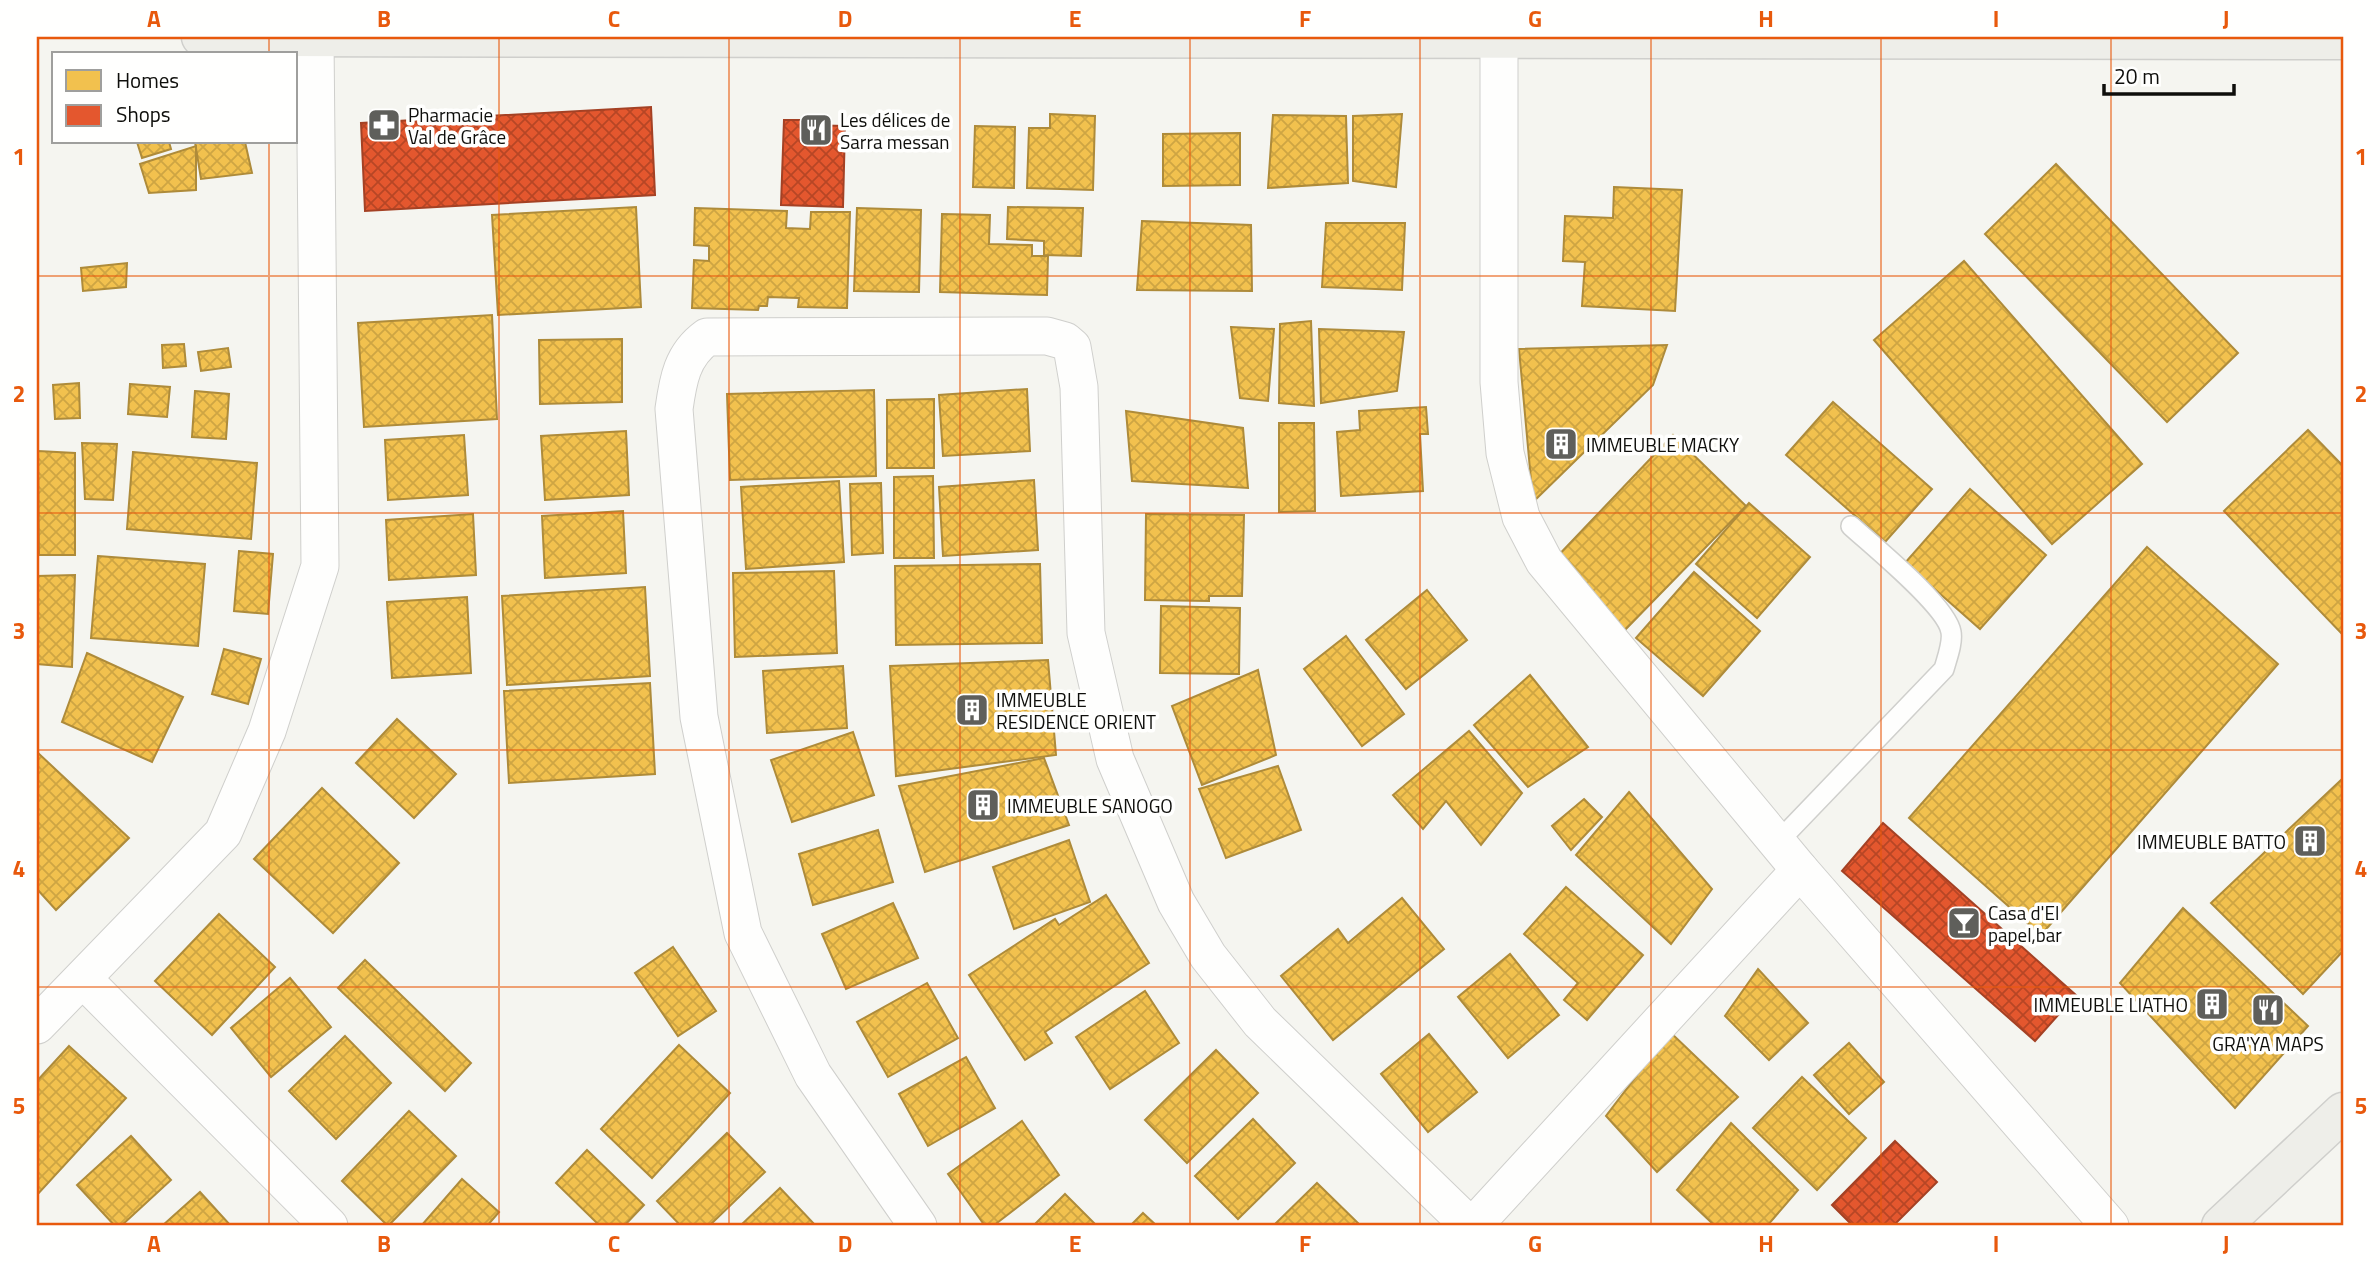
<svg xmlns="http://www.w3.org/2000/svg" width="2380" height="1263" font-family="'Titillium Web',sans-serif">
<defs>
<pattern id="homes-cross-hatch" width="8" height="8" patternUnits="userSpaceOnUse" patternTransform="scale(1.75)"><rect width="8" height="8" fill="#f2c14e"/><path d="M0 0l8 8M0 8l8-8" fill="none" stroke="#cea543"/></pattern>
<pattern id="shops-cross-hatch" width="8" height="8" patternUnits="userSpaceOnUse" patternTransform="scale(1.75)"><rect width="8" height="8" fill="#e4572e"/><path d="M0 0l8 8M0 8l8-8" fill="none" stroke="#b74625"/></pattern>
</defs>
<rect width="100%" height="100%" fill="#f5f5f0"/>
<!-- homes -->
<g fill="url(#homes-cross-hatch)" stroke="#ae8b3a" stroke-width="2">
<path d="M1050,114l45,2 -2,74 -66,-2 2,-60h21z"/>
<path d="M1402,114l-6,73 -43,-6v-65z"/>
<path d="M1273,115l73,1 2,67 -80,5z"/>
<path d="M975,126l40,1 -1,61 -41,-1z"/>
<path d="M1240,133v52l-77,1v-52z"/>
<path d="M137,142h32l2,7 -29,9z"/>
<path d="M195,142h50l7,31 -51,6z"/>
<path d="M196,146v44l-47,3 -9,-29z"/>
<path d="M2056,164l182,189 -71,69 -182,-188z"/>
<path d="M1614,187l68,3 -7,121 -93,-5 3,-44 -22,-1 2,-45 48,2z"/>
<path d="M636,207l5,100 -143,8 -6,-100z"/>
<path d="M1008,207l75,1 -2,48 -37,-1v-14l-37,-2z"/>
<path d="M695,208l92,3 -1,17 24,1 1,-17h39l-3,96 -49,-1 1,-9 -31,-1 -1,9h-8l-1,4 -66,-2 2,-48 15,1v-15l-15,-1z"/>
<path d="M857,208l64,2 -2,82 -65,-1z"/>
<path d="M942,214l48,1 -1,29 43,1v11h16l-1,39 -107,-3z"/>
<path d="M1142,221l109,4 1,66 -115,-1z"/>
<path d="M1326,223h79l-3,67 -80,-3z"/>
<path d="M1964,261l178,203 -90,80 -178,-204z"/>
<path d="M127,263l-1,24 -43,4 -2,-23z"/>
<path d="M492,315l5,104 -133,8 -6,-104z"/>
<path d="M1311,321l3,85 -35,-3 1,-79z"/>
<path d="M1231,327l43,2 -6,72 -28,-3z"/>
<path d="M1319,329l85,3 -7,59 -76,12z"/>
<path d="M622,339v63l-82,2 -1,-64z"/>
<path d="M184,344l2,22 -23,2 -1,-23z"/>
<path d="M1667,345l-14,40 -120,117 -14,-153z"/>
<path d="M228,348l3,19 -30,4 -3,-19z"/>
<path d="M79,383l1,35 -25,1 -2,-34z"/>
<path d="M130,384l40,3 -3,30 -39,-3z"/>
<path d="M1027,389l3,62 -87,5 -4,-61z"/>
<path d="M874,390l2,86 -146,4 -3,-86z"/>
<path d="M195,391l34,3 -3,45 -34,-2z"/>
<path d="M934,399v69h-47v-68z"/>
<path d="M1833,402l99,87 -47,53 -99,-87z"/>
<path d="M1426,407l2,27h-8l3,57 -82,5 -4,-64 23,-2 -1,-19z"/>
<path d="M1126,411l117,17 5,60 -116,-7z"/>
<path d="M1279,423h35l1,88 -36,1z"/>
<path d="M2308,430l35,36v169l-119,-124z"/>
<path d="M626,431l3,64 -84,5 -4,-64z"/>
<path d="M464,435l4,60 -80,5 -3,-60z"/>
<path d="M1673,435l73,71 -124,127 -71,-70z"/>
<path d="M82,443l35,1 -4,56 -28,-1z"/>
<path d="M38,451l37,2v102h-36z"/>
<path d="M133,452l124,11 -6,76 -124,-10z"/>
<path d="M933,476l1,82h-40v-81z"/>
<path d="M1034,480l4,70 -95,6 -4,-69z"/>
<path d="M839,481l5,81 -98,7 -5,-82z"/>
<path d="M881,483l2,70 -31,2 -2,-71z"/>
<path d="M1970,489l76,66 -66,74 -75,-66z"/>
<path d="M1749,503l61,54 -53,61 -61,-54z"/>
<path d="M623,511l3,62 -81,5 -3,-62z"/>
<path d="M473,514l3,61 -87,5 -3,-60z"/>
<path d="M1146,514l98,1 -2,81h-33v5l-64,-1z"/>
<path d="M2147,547l131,117 -237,271 -132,-117z"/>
<path d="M239,551l34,3 -5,60 -34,-3z"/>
<path d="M98,556l107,8 -7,82 -107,-8z"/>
<path d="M1040,564l2,79 -146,2 -1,-79z"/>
<path d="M834,571l3,82 -102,4 -2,-84z"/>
<path d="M1694,572l66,59 -57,65 -67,-58z"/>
<path d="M75,575l-3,92 -35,-3v-88z"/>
<path d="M645,587l5,89 -143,9 -5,-89z"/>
<path d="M1427,590l40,50 -61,49 -40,-49z"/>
<path d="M467,597l4,76 -79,5 -5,-76z"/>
<path d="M1161,606l79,2 -1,66 -79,-1z"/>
<path d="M1346,636l58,78 -42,32 -58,-77z"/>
<path d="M224,649l37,10 -13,45 -36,-10z"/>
<path d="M87,653l96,44 -31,65 -90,-40z"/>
<path d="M1048,660l8,95 -160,21 -6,-110z"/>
<path d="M843,666l4,62 -80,5 -4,-62z"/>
<path d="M1258,670l18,85 -74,30 -30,-79z"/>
<path d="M1530,675l58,72 -60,40 -54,-62z"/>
<path d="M650,683l5,91 -146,9 -5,-92z"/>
<path d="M397,719l59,55 -42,44 -58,-55z"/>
<path d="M1469,731l53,62 -41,52 -35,-44 -23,28 -30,-34z"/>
<path d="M853,732l21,63 -82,27 -21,-62z"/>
<path d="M37,752l92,86 -73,72 -19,-21z"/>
<path d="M1044,758l25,67 -144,47 -26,-86z"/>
<path d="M1278,766l23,64 -75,28 -27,-69z"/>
<path d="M2343,778v173l-40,43 -92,-91z"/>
<path d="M322,788l77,75 -66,70 -79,-74z"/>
<path d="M1629,792l83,97 -41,55 -95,-89z"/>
<path d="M1584,799l18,18 -31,33 -19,-24z"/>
<path d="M878,830l15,52 -80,23 -14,-51z"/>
<path d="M1069,840l21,62 -76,27 -21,-62z"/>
<path d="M1566,887l77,68 -56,65 -23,-20 14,-17 -54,-49z"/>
<path d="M1106,895l43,68 -104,69 7,11 -27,17 -56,-85 86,-56 4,6z"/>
<path d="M1402,898l42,51 -111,91 -52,-64 57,-47 10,14z"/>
<path d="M893,903l25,55 -72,31 -24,-55z"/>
<path d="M2183,908l125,118 -73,82 -115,-125z"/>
<path d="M219,914l56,53 -63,68 -57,-54z"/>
<path d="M673,947l43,64 -38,25 -43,-63z"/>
<path d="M1510,954l49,61 -51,43 -50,-61z"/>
<path d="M365,960l106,103 -26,28 -107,-103z"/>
<path d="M1758,969l50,54 -39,37 -44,-44z"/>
<path d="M290,978l41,49 -60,50 -40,-49z"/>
<path d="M927,983l31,55 -70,39 -31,-55z"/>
<path d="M1145,991l34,52 -69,46 -34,-52z"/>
<path d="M1670,1032l68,65 -81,75 -51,-56z"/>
<path d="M1429,1034l48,58 -49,40 -47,-58z"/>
<path d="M345,1036l46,47 -55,56 -47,-48z"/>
<path d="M1849,1043l35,39 -35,32 -35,-39z"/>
<path d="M679,1045l51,48 -78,85 -51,-49z"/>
<path d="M69,1046l57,52 -89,97v-114z"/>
<path d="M1216,1050l42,43 -71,70 -42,-43z"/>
<path d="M966,1057l29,51 -67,38 -29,-52z"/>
<path d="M1802,1077l64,61 -49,52 -64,-62z"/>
<path d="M409,1111l47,45 -68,70 -46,-45z"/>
<path d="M1253,1119l42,44 -57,56 -43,-43z"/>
<path d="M1022,1121l37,54 -66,51h-8l-37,-52z"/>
<path d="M1731,1123l67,67 -31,36h-52l-38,-36z"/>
<path d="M727,1133l38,39 -56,54h-28l-24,-25z"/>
<path d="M131,1136l40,44 -50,46h-6l-38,-41z"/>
<path d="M587,1150l57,55 -20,21h-24l-44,-43z"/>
<path d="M462,1179l37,33 -12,14h-66z"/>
<path d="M1317,1183l44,43h-88z"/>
<path d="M780,1188l36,38h-76z"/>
<path d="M200,1192l31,34h-69z"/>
<path d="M1065,1194l32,32h-64z"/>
<path d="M1143,1213l14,13h-27z"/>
</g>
<!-- shops -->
<g fill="url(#shops-cross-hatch)" stroke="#a44124" stroke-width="2">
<path d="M651,107l4,88 -290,16 -4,-88z"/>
<path d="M784,120h20v5l41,1 -2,81 -62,-2z"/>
<path d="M1883,823l193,172 -41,46 -193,-170z"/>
<path d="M1895,1141l42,41 -44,44h-40l-21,-21z"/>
</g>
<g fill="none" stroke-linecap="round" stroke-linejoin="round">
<defs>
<path id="lane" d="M1777,843l167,-174c3,-11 9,-26 7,-37 -4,-26 -78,-86 -100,-106"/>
<g id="street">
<path d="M1499,37v345l6,71 16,64 23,44 256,309 310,356"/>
<path d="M84,980l245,246"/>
<path d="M37,1025l186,-192 44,-102 53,-165 -5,-528"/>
<path d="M918,1226l-105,-151 -70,-142 -44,-216 -25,-308c4,-29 8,-54 33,-72l340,-1 18,5 7,6 7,40 7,246 29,126 61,143 32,54 52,66 210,204"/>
<path d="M1473,1226l327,-356"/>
</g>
<g id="secondary">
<path d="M201,37l2142,3"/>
<path d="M2221,1226l122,-114"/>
</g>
</defs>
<!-- lane casing -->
<use href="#lane" stroke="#cfcfcc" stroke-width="22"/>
<!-- street casing -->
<use href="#street" stroke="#cfcfcc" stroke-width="39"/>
<!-- secondary casing -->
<use href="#secondary" stroke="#cfcfcc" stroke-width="41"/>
<!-- lane -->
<use href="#lane" stroke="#fefefd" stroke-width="19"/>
<!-- street -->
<use href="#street" stroke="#fefefd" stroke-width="37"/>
<!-- secondary -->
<use href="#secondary" stroke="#eeeee9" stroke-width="38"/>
</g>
<!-- grid -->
<path fill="none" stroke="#e8590c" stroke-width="2" stroke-opacity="0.55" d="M269,37v17M499,37v1189M729,37v1189M960,37v1189M1190,37v1189M1420,37v1189M1651,37v1189M1881,37v1189M2111,37v1189M269,142v1084M37,276h2306M37,513h2306M37,750h2306M37,987h2306"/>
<!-- icons -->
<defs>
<symbol id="pharmacy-square" viewBox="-11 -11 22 22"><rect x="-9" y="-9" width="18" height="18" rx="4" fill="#5f5f5b" stroke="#fffffe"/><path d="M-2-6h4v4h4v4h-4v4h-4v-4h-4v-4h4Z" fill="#fff"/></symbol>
<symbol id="restaurant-square" viewBox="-11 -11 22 22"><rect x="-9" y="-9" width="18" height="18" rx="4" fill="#5f5f5b" stroke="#fffffe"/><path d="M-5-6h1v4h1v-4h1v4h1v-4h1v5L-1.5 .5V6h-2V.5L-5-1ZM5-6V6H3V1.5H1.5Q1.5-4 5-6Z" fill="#fff"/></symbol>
<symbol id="building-square" viewBox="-11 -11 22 22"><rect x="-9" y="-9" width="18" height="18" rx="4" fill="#5f5f5b" stroke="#fffffe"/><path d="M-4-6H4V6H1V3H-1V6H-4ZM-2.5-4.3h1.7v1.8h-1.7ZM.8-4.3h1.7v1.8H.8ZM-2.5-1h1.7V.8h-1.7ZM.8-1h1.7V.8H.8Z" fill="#fff"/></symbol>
<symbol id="bar-square" viewBox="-11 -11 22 22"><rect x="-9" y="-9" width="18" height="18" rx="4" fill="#5f5f5b" stroke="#fffffe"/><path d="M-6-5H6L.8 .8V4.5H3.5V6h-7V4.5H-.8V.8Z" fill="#fff"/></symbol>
</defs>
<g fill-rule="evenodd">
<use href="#pharmacy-square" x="365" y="106" width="38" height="38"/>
<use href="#restaurant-square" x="797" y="111" width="38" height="38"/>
<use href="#building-square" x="1542" y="425" width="38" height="38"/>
<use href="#building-square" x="953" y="691" width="38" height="38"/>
<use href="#building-square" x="964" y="786" width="38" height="38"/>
<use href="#building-square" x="2291" y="822" width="38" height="38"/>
<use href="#bar-square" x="1945" y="904" width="38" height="38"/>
<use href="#building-square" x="2193" y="985" width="38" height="38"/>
<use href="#restaurant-square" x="2249" y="991" width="38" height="38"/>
</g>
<g text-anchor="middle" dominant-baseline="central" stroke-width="7" stroke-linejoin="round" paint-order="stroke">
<!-- poi labels -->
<g font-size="19" fill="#0e0e0b" stroke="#fffffe" text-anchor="start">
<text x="408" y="114">Pharmacie<tspan x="408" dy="22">Val de Grâce</tspan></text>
<text x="840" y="119">Les délices de<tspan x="840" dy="22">Sarra messan</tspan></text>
<text x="1586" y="444">IMMEUBLE MACKY</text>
<text x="996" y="699">IMMEUBLE<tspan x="996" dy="22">RESIDENCE ORIENT</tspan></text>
<text x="1007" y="805">IMMEUBLE SANOGO</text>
<text x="2286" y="841" text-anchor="end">IMMEUBLE BATTO</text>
<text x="1988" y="912">Casa d'El<tspan x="1988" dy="22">papel,bar</tspan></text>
<text x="2188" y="1004" text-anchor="end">IMMEUBLE LIATHO</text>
<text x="2268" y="1043" text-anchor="middle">GRA'YA MAPS</text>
</g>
</g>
<!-- border -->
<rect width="2380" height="1263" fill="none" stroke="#fffffe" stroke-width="77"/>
<!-- legend -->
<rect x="52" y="52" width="245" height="91" fill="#fffffe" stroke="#9f9f9d" stroke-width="2"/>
<rect x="66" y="70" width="35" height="21" fill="#f2c14e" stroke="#9f9f9d" stroke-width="2"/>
<text x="116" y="88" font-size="21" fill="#0e0e0b">Homes</text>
<rect x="66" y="105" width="35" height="21" fill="#e4572e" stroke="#9f9f9d" stroke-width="2"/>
<text x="116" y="122" font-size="21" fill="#0e0e0b">Shops</text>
<!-- scale -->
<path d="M2104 84v10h130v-10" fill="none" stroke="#0e0e0b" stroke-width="3.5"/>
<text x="2114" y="84" font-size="21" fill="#0e0e0b" stroke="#fffffe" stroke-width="5" paint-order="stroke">20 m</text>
<rect x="38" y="38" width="2304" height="1186" fill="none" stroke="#e8590c" stroke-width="2.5"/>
<g font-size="23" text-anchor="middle" font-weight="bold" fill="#e8590c">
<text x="154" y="27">A</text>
<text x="384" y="27">B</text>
<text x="614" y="27">C</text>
<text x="845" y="27">D</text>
<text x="1075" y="27">E</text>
<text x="1305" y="27">F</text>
<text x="1535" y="27">G</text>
<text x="1766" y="27">H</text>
<text x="1996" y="27">I</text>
<text x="2226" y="27">J</text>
<text x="19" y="165">1</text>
<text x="2361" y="165">1</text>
<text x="19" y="402">2</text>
<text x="2361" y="402">2</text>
<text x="19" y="639">3</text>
<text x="2361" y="639">3</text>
<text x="19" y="877">4</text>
<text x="2361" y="877">4</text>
<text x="19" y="1114">5</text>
<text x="2361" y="1114">5</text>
<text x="154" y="1252">A</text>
<text x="384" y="1252">B</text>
<text x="614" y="1252">C</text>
<text x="845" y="1252">D</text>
<text x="1075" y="1252">E</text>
<text x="1305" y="1252">F</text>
<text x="1535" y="1252">G</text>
<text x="1766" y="1252">H</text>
<text x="1996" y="1252">I</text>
<text x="2226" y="1252">J</text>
</g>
</svg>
